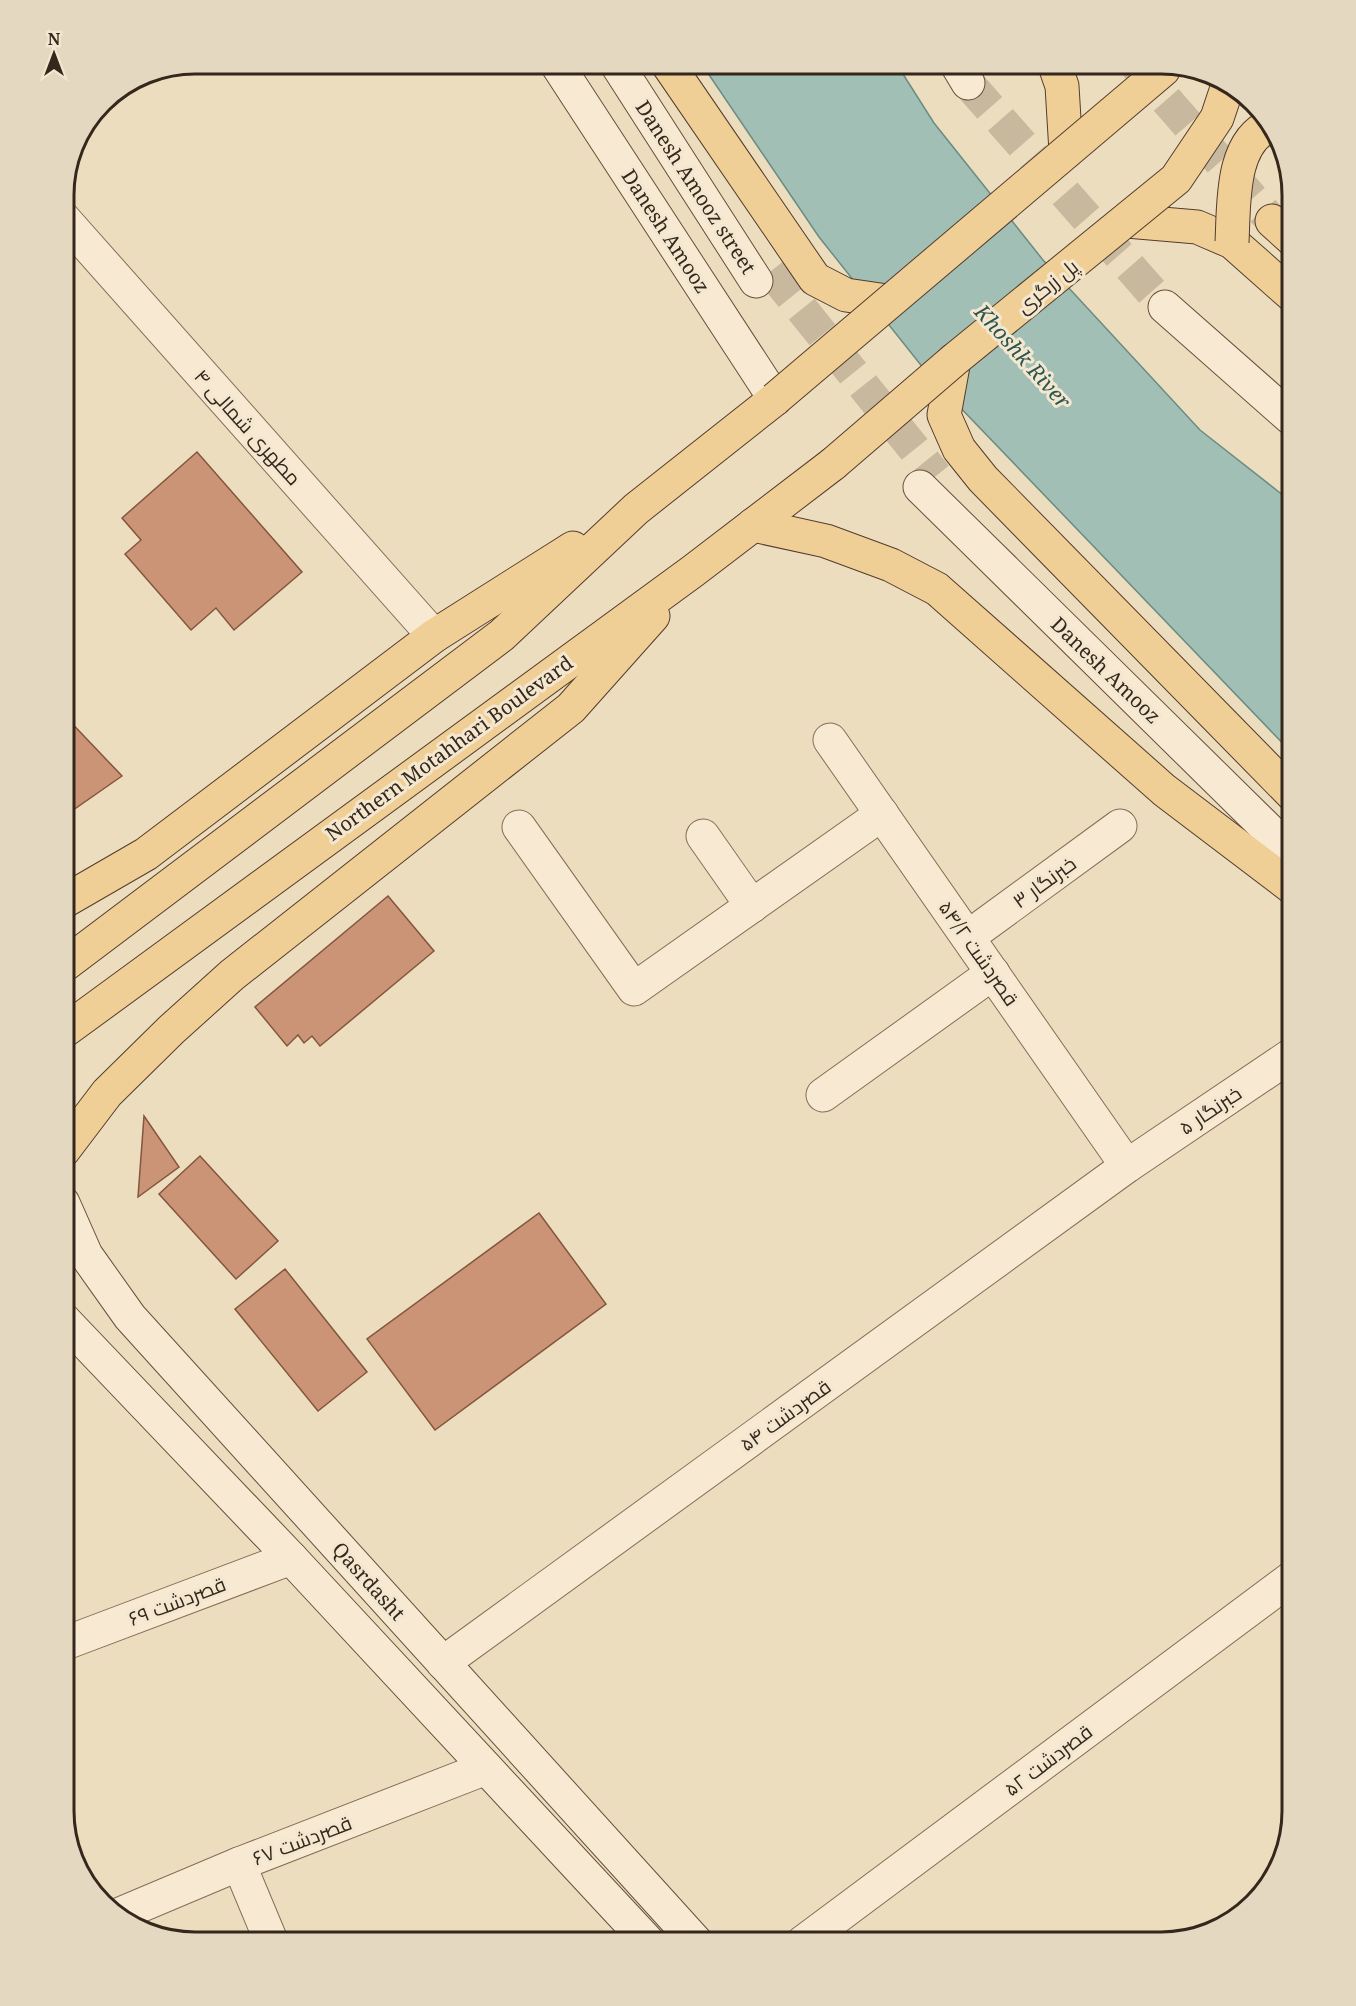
<svg xmlns="http://www.w3.org/2000/svg" width="1356" height="2006" font-family="'Noto Serif',Cairo,serif">
<rect width="100%" height="100%" fill="#edddbf"/>
<!-- water -->
<path fill="#a2bfb5" stroke="#6a8c82" stroke-width="1.5" d="M701,63h195l38,60 109,137 157,170 93,73v251l-365,-380 -109,-137z"/>
<!-- building -->
<g fill="#cb9476" stroke="#84563e" stroke-width="1.5">
<path d="M197,452l105,120 -68,58 -18,-22 -25,22 -66,-76 16,-14 -19,-22z"/>
<path d="M63,714l59,62 -59,41z"/>
<path d="M388,896l46,55 -114,95 -8,-10 -8,7 -6,-8 -11,11 -32,-39z"/>
<path d="M144,1116l35,51 -41,30z"/>
<path d="M200,1156l78,85 -42,38 -77,-85z"/>
<path d="M539,1213l67,91 -171,126 -68,-91z"/>
<path d="M285,1269l82,103 -49,39 -83,-102z"/>
</g>
<g fill="none" stroke-linecap="round" stroke-linejoin="round">
<!-- secondary-tunnel -->
<g stroke="#c8b99e" stroke-width="33" stroke-dasharray="33 16" stroke-linecap="butt">
<path d="M968,83l197,224"/>
<path d="M771,271l165,205"/>
</g>
<!-- primary-tunnel -->
<path stroke="#c8b99e" stroke-width="33" stroke-dasharray="33 16" stroke-linecap="butt" d="M1134,63l138,158"/>
<defs>
<g id="street">
<path d="M63,218l371,418"/>
<path d="M830,740l297,426"/>
<path d="M519,827l115,162 248,-175"/>
<path d="M703,836l49,70"/>
<path d="M968,937l152,-111"/>
<path d="M823,1095l170,-122"/>
<path d="M63,1644l228,-86"/>
<path d="M443,1663l684,-497 166,-112"/>
<path d="M239,1864l33,79"/>
<path d="M118,1915l121,-51 247,-96"/>
<path d="M802,1943l491,-366"/>
</g>
<g id="secondary">
<path d="M556,63l219,336"/>
<path d="M616,63l140,218"/>
<path d="M956,63l12,20"/>
<path d="M1165,307l128,113"/>
<path d="M920,487l373,367"/>
<path d="M63,1203l23,52 44,62 567,626"/>
<path d="M63,1319l228,239 358,385"/>
</g>
<g id="primary">
<path d="M667,63l148,216 31,16 41,6"/>
<path d="M1054,63l8,23 4,66"/>
<path d="M1127,221l70,6 35,15 61,54"/>
<path d="M1272,221l21,19"/>
<path d="M954,360l-10,55 15,34 24,30 310,316"/>
<path d="M753,525l73,16 65,24 46,24 227,201 129,98"/>
<path d="M63,902l83,-48 288,-218 139,-88"/>
<path d="M63,966l439,-331 134,-126 139,-110"/>
<path d="M63,1032l630,-461 140,-107"/>
<path d="M63,1151l44,-58 64,-63 61,-55 339,-267 82,-92"/>
</g>
</defs>
<!-- street casing -->
<use href="#street" stroke="#856d58" stroke-width="35"/>
<!-- secondary casing -->
<use href="#secondary" stroke="#674f3b" stroke-width="35"/>
<!-- primary casing -->
<use href="#primary" stroke="#533c2c" stroke-width="35"/>
<!-- street -->
<use href="#street" stroke="#f8ead2" stroke-width="33"/>
<!-- secondary -->
<use href="#secondary" stroke="#f8ead2" stroke-width="33"/>
<!-- primary -->
<use href="#primary" stroke="#f0cf97" stroke-width="33"/>
<defs>
<g id="primary-bridge">
<path d="M1232,242c2,-36 -2,-101 39,-117"/>
<path d="M775,399l388,-329 4,-7"/>
<path d="M833,464l121,-104 222,-181 41,-61 12,-36"/>
</g>
</defs>
<!-- primary-bridge casing -->
<use href="#primary-bridge" stroke="#533c2c" stroke-width="35" stroke-linecap="butt"/>
<!-- primary-bridge -->
<use href="#primary-bridge" stroke="#f0cf97" stroke-width="33"/>
</g>
<g text-anchor="middle" dominant-baseline="central" stroke-width="6" stroke-linejoin="round" paint-order="stroke">
<!-- street labels -->
<g font-size="20" fill="#35271c" stroke="#f4e7cf">
<text transform="translate(696 187) rotate(57)">Danesh Amooz street</text>
<text transform="translate(666 231) rotate(57)">Danesh Amooz</text>
<text transform="translate(1047 286) rotate(-39)">پل زرگری</text>
<text transform="translate(248 427) rotate(48)">۴ مطهری شمالی</text>
<text transform="translate(1106 670) rotate(44)">Danesh Amooz</text>
<text transform="translate(449 748) rotate(-36)">Northern Motahhari Boulevard</text>
<text transform="translate(1044 882) rotate(-36)">۳ خبرنگار</text>
<text transform="translate(979 953) rotate(55)">۵۴/۲ قصردشت</text>
<text transform="translate(1210 1110) rotate(-34)">۵ خبرنگار</text>
<text transform="translate(785 1415) rotate(-36)">۵۴ قصردشت</text>
<text transform="translate(369 1581) rotate(48)">Qasrdasht</text>
<text transform="translate(177 1601) rotate(-21)">۶۹ قصردشت</text>
<text transform="translate(1048 1760) rotate(-37)">۵۲ قصردشت</text>
<text transform="translate(302 1840) rotate(-21)">۶۷ قصردشت</text>
</g>
<!-- water labels -->
<g font-size="21" font-style="italic" fill="#2c554f" stroke="#f4e7cf">
<text transform="translate(1023 356) rotate(48)">Khoshk River</text>
</g>
</g>
<!-- crop -->
<path d="M0 0H1356V2006H0ZM195 74H1161A121 121 0 0 1 1282 195V1811A121 121 0 0 1 1161 1932H195A121 121 0 0 1 74 1811V195A121 121 0 0 1 195 74Z" fill="#e5d8c1" fill-rule="evenodd"/>
<path fill="none" stroke="#35271c" stroke-width="3" d="M195 74H1161A121 121 0 0 1 1282 195V1811A121 121 0 0 1 1161 1932H195A121 121 0 0 1 74 1811V195A121 121 0 0 1 195 74Z"/>
<!-- north arrow -->
<g transform="translate(54 54)" stroke="#f4e7cf" stroke-width="4.5" paint-order="stroke">
<path d="M0-4.5L10 22L0 15L-10 22Z" fill="#35271c"/>
<text y="-9" font-size="16" font-weight="bold" text-anchor="middle" fill="#35271c">N</text>
</g>
</svg>
